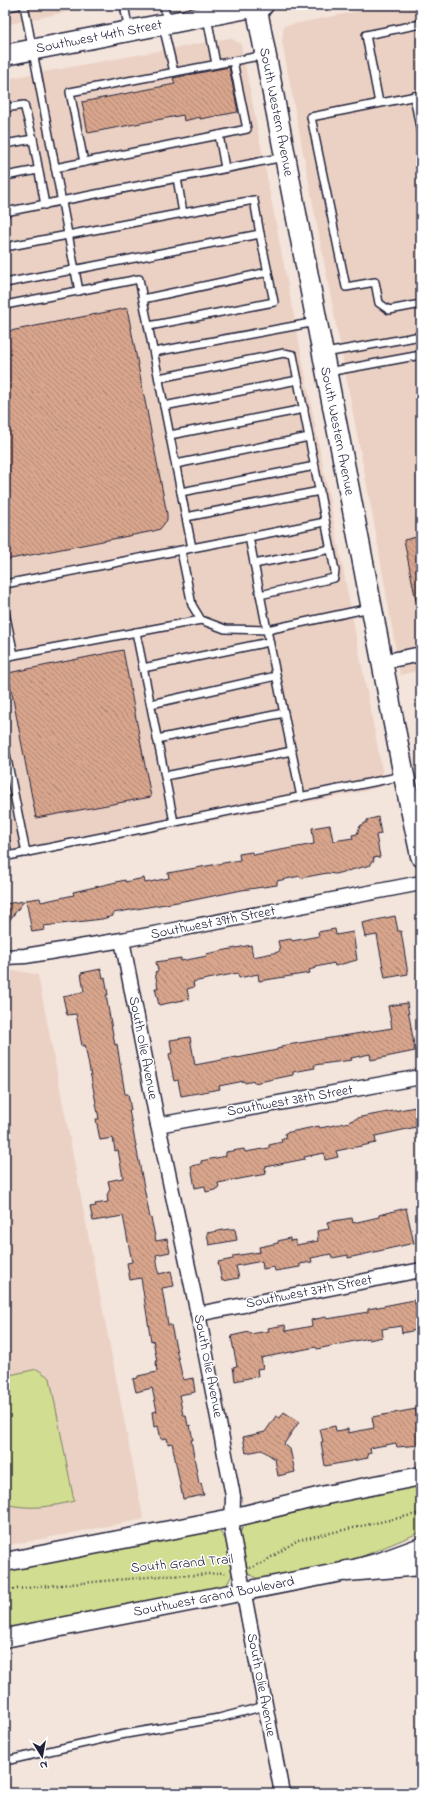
<svg xmlns="http://www.w3.org/2000/svg" width="426" height="1798" font-family="'Indie Flower',sans-serif">
<defs>
<pattern id="building-back-hatch" width="6" height="6" patternUnits="userSpaceOnUse"><rect width="6" height="6" fill="#d8a58c"/><path d="M-1 5l2 2M0 0l6 6M5-1l2 2" fill="none" stroke="#af8674"/></pattern>
</defs>
<rect width="100%" height="100%" fill="#f3e4dc"/>
<filter id="ink" filterUnits="userSpaceOnUse"><feTurbulence type="fractalNoise" baseFrequency=".025" numOctaves="2"/><feDisplacementMap in="SourceGraphic" scale="8" xChannelSelector="R" yChannelSelector="G"/><feConvolveMatrix kernelMatrix="1 2 1 2 8 2 1 2 1" color-interpolation-filters="sRGB"/></filter>
<g filter="url(#ink)">
<!-- built -->
<g fill="#ebd1c4">
<path d="M5,5h96l-96,20z"/>
<path d="M389,5h32v665l-21,5 -25,-147 -93,-486 2,-16z"/>
<path d="M230,38l11,6 144,741 -20,6 -360,70v-782z"/>
<path d="M5,971h14l19,4 104,537 2,7 -139,27z"/>
</g>
<!-- grass -->
<g fill="#d1dd90" stroke="#7a8066">
<path d="M37,1369l13,9 24,123c-23,6 -45,9 -69,3v-128z"/>
<path d="M421,1482v50l-77,32 -86,15 -10,-6 -8,-35 1,-8 10,-10z"/>
<path d="M213,1528l8,5 5,7 6,35 -6,11 -221,45v-63z"/>
</g>
<!-- building -->
<g fill="url(#building-back-hatch)" stroke="#22223b">
<path d="M229,67l9,45 -38,7v-2l-16,4 -1,-6 -95,18 -6,-31 93,-18 -2,-6z"/>
<path d="M127,308l40,206v6l-7,9 -6,2 -149,29v-228z"/>
<path d="M421,536v64l-5,1 -12,-61z"/>
<path d="M123,650l28,147 -115,21 -28,-145z"/>
<path d="M378,817l3,17 -5,1 4,22 -7,1 1,3 -3,1v3l-36,9 -8,-1 -26,5 -1,-2 -23,5v4l-35,5 -53,11v-1l-76,13v3l-11,3 -58,7 1,4 -13,2 -6,-32 14,-2 1,4 33,-7 -1,-3 52,-12v2l19,-4 1,5 24,-5 -1,-5 72,-13 -1,-6 13,-2 1,3 61,-11 -2,-16 18,-3 3,16 20,-3 -1,-3 5,-1 3,-8 7,-4v-2z"/>
<path d="M24,901l-19,25v-22z"/>
<path d="M395,916l3,15h3l7,43 -23,4 -8,-43 -12,2 -3,-14z"/>
<path d="M335,929l1,6 17,-3 4,28 -22,6 -1,-3 -18,4v1l-7,2 1,3 -51,8 -1,-7 -19,4 -1,-5 -45,9 1,5 -7,2 2,10 -30,6 -4,-17h3l-3,-16 3,-1 -2,-9 25,-4v3l26,-5 -1,-2 45,-9 2,12 25,-5 2,-2 -2,-9 13,-2 1,2 27,-5 -1,-4z"/>
<path d="M101,969l2,9 2,-1 3,18h-2l2,12 7,38 2,-1 8,50h3l3,16h-2l21,108h1l5,23 11,-2 3,13 -14,3 3,19 12,-3 3,15 -12,2 6,37h3l12,55 10,-2 2,14 -16,3 4,20h3l2,11 2,-1 3,15h-2l8,44 2,-1 3,12 -21,4 -11,-56 -4,1 -1,-6 -6,1 -3,-13 -4,1 -2,-15 5,-1 -5,-23 -16,4 -3,-13 5,-1v-2l19,-4 -1,-10 1,-1 -4,-21 -2,1 -10,-63 -11,2 -3,-17 5,-1 -9,-46 -30,5 -3,-14 6,-1 -1,-2 13,-2 -1,-7 3,-6 -2,-8 15,-3 -5,-28 -3,1 -2,-13 -13,2 -4,-21h3l-14,-74 -3,1 -6,-32 -9,1 -4,-18 21,-5 -3,-19z"/>
<path d="M407,1003l8,48 -44,9 -1,-6 -19,4 1,2 -38,5 1,3 -22,4v3l-39,8v-2l-9,2 -1,-2 -25,5 1,3 -39,7 -3,-16 -4,1 -5,-27 3,-1 -2,-13 20,-3 5,28 42,-8v1l40,-8v-1l4,-1v-2l111,-18 -4,-22z"/>
<path d="M421,1106v20l-46,10 1,7 -40,8 2,6 -13,3 -1,-7 -20,4 1,2 -40,8 1,7 -48,9 1,6 -13,3 -1,-6 -10,2 -4,-22 10,-2v-3l25,-5v-4l18,-3 1,3 24,-4v-3l13,-3 -1,-3 5,-1 -1,-5 34,-7 1,2 30,-6v-1l11,-4z"/>
<path d="M406,1208l8,35 -66,15v-3l-16,3 -1,-4 -20,4 1,4 -12,2v3l-25,4 -1,-4 -11,2 -1,-8 -26,5 3,12 -17,3 -4,-19 15,-3v-3l27,-4 -1,-5 19,-4v-2l12,-3v3l5,-1 1,5 22,-4 -1,-10 12,-2 -2,-7 25,-4 1,5 26,-6v-2z"/>
<path d="M229,1229h6l2,11 -28,5 -2,-12z"/>
<path d="M414,1300l3,11h4v18l-19,4 -1,-7 -19,3 1,8 -14,3v-2l-52,11 -1,-2 -55,11 2,10 -6,1 1,7 -23,5 -2,-14 4,-1 -6,-30 18,-4 1,2 19,-3 -1,-3 17,-3 1,6 26,-5 -1,-6 15,-3 1,2 18,-3 23,-4v-3z"/>
<path d="M416,1409l5,36 -24,2 -1,-4 -26,5 1,5 -4,1 1,4 -43,8 -4,-24h2l-3,-13 15,-3 1,5 12,-2v4l26,-5 -2,-11z"/>
<path d="M284,1412l15,10 -15,22 6,5 5,23 -17,4 -3,-17 -13,-9 -16,3 -3,-16 22,-5 11,-16 4,2z"/>
</g>
<g fill="none" stroke-linecap="round" stroke-linejoin="round">
<defs>
<g id="service">
<path d="M24,5l55,286"/>
<path d="M124,5l5,26"/>
<path d="M164,5l3,18"/>
<path d="M5,8l13,-3"/>
<path d="M207,17l9,47"/>
<path d="M163,26l11,46"/>
<path d="M421,95l-110,22 35,170 29,-5 4,21 10,7 32,-6"/>
<path d="M414,96l7,37"/>
<path d="M379,103l-13,-68 55,-11"/>
<path d="M5,108l19,-3 9,34 12,66"/>
<path d="M219,135l28,-6 -14,-68"/>
<path d="M5,144l28,-5"/>
<path d="M84,162l-14,-70 195,-37"/>
<path d="M55,168l164,-33 6,33"/>
<path d="M5,176l33,-6"/>
<path d="M5,212l279,-55"/>
<path d="M5,247l178,-34 -6,-35"/>
<path d="M5,283l255,-49 -6,-34 -71,13"/>
<path d="M143,299l125,-27"/>
<path d="M5,305l134,-26 53,269"/>
<path d="M149,326l125,-24 -14,-68"/>
<path d="M154,352l162,-30"/>
<path d="M325,353l96,-17"/>
<path d="M328,372l93,-17"/>
<path d="M159,378l125,-25 9,2 42,216 -1,7 -74,17"/>
<path d="M164,406l134,-26"/>
<path d="M170,435l134,-26"/>
<path d="M176,464l133,-27"/>
<path d="M181,492l134,-26"/>
<path d="M186,517l134,-26"/>
<path d="M249,537l76,-15"/>
<path d="M181,551l11,54 9,15 24,9 42,1 34,167"/>
<path d="M254,564l77,-15"/>
<path d="M5,584l244,-47 18,93 103,-22"/>
<path d="M5,612l9,43 -9,3"/>
<path d="M136,632l38,190"/>
<path d="M14,655l187,-35"/>
<path d="M143,668l126,-26"/>
<path d="M151,704l125,-28"/>
<path d="M157,739l127,-26"/>
<path d="M5,749l21,104"/>
<path d="M165,776l127,-25"/>
<path d="M5,840l3,16 395,-80"/>
<path d="M5,1761l115,-26 99,-17 46,-12"/>
</g>
<g id="minor">
<path d="M382,662l39,-8"/>
<path d="M122,940l36,185 40,189 35,182 -1,36 50,261"/>
<path d="M5,957l20,-1 97,-16 299,-57"/>
<path d="M158,1125l263,-48"/>
<path d="M198,1314l223,-44"/>
</g>
<g id="tertiary">
<path d="M5,1562l227,-44 94,-23 95,-19"/>
<path d="M5,1638l342,-67 33,-9 41,-15"/>
</g>
<g id="secondary">
<path d="M256,5l148,771 17,80"/>
<path d="M5,55l258,-50"/>
<path d="M347,1571l74,-6"/>
</g>
</defs>
<!-- service casing -->
<use href="#service" stroke="#22223b" stroke-width="10"/>
<!-- minor casing -->
<use href="#minor" stroke="#22223b" stroke-width="17"/>
<!-- tertiary casing -->
<use href="#tertiary" stroke="#22223b" stroke-width="21"/>
<!-- secondary casing -->
<use href="#secondary" stroke="#22223b" stroke-width="23"/>
<!-- path -->
<g stroke="#22223b" stroke-width="2.5" stroke-dasharray="1 3" stroke-linecap="butt">
<path d="M250,1568l12,-5 36,-23 123,-27"/>
<path d="M5,1590l154,-14 40,-1 29,-3"/>
</g>
<!-- service -->
<use href="#service" stroke="#fff" stroke-width="7"/>
<!-- minor -->
<use href="#minor" stroke="#fff" stroke-width="14"/>
<!-- tertiary -->
<use href="#tertiary" stroke="#fff" stroke-width="18"/>
<!-- secondary -->
<use href="#secondary" stroke="#fff" stroke-width="20"/>
</g>
</g>
<g text-anchor="middle" dominant-baseline="central" stroke-width="3" stroke-linejoin="round" paint-order="stroke">
<!-- street labels -->
<g font-size="14" fill="#22223b" stroke="#fff">
<text transform="translate(99 37) rotate(-11)">Southwest 44th Street</text>
<text transform="translate(276 112) rotate(79)">South Western Avenue</text>
<text transform="translate(337 431) rotate(79)">South Western Avenue</text>
<text transform="translate(213 923) rotate(-11)">Southwest 39th Street</text>
<text transform="translate(143 1048) rotate(79)">South Olie Avenue</text>
<text transform="translate(290 1101) rotate(-10)">Southwest 38th Street</text>
<text transform="translate(309 1292) rotate(-11)">Southwest 37th Street</text>
<text transform="translate(208 1366) rotate(79)">South Olie Avenue</text>
<text transform="translate(182 1564) rotate(-5)">South Grand Trail</text>
<text transform="translate(214 1597) rotate(-11)">Southwest Grand Boulevard</text>
<text transform="translate(261 1685) rotate(79)">South Olie Avenue</text>
</g>
</g>
<!-- margin -->
<rect width="426" height="1798" fill="none" stroke="#fff" stroke-width="20"/>
<rect x="10" y="10" width="406" height="1778" fill="none" stroke="#22223b" stroke-width="1.5" filter="url(#ink)"/>
<!-- north arrow -->
<g transform="translate(42 1756) rotate(169)" stroke="#ffffff" stroke-width="3" paint-order="stroke">
<path d="M0-3L7 15L0 10L-7 15Z" fill="#22223b"/>
<text y="-6" font-size="11" font-weight="bold" text-anchor="middle" fill="#22223b">N</text>
</g>
</svg>
